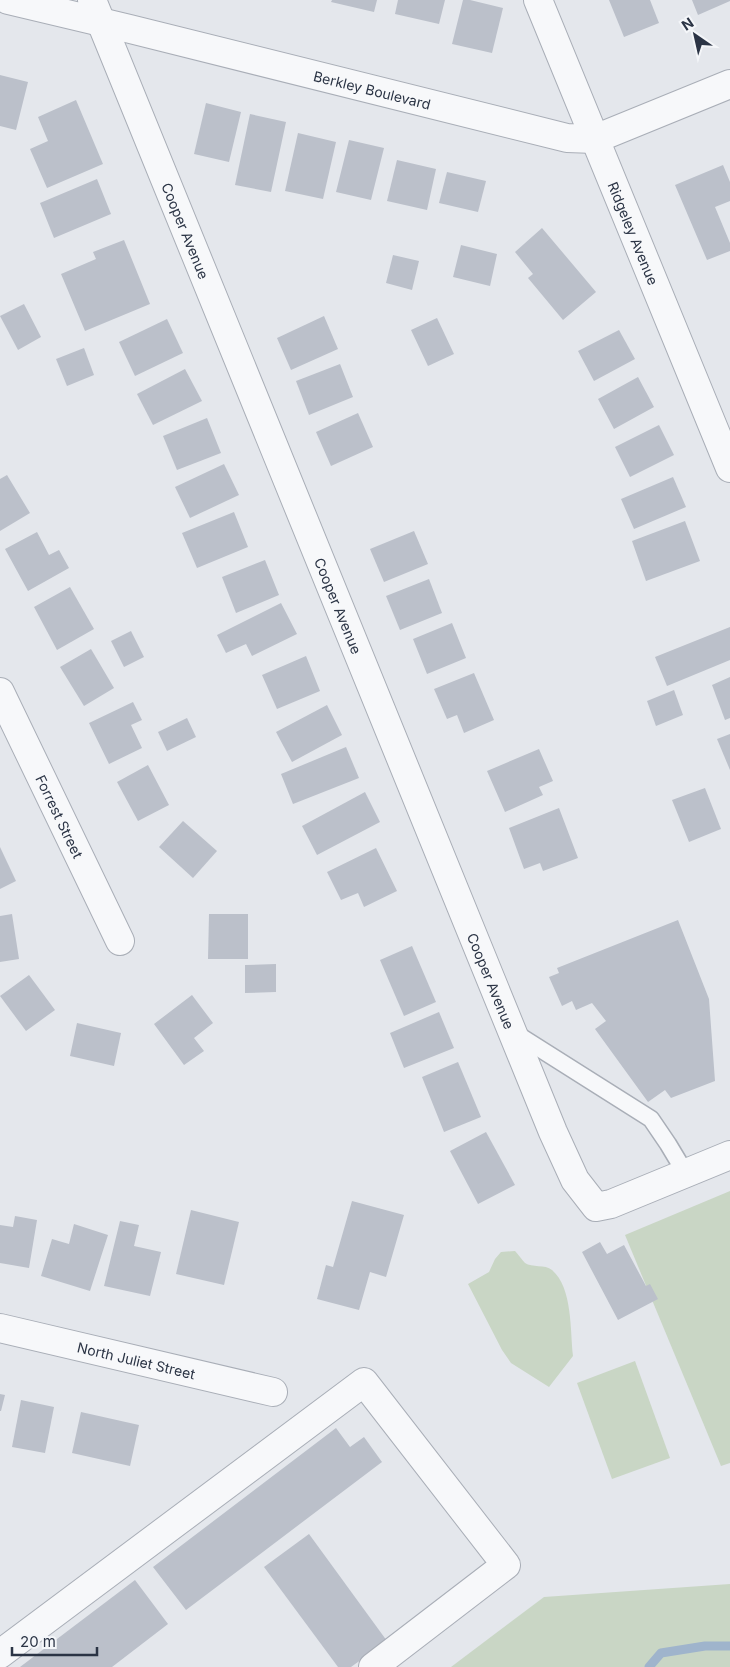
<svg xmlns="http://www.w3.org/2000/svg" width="730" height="1667" font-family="Inter,sans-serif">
<rect width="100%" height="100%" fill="#e4e7ec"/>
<!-- green -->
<g fill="#c9d6c5">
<path d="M730,1191v272l-9,3 -96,-231z"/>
<path d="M515,1251c3,3 7,9 10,12 7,5 20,1 27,7 21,18 18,61 21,86l-24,31 -38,-24 -9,-13 -34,-66 21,-12 6,-13 6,-7z"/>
<path d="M635,1361l35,97 -58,21 -35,-96z"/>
<path d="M730,1584v83h-279l93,-70z"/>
</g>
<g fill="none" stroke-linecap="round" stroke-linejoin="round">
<!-- stream -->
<path stroke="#9fb4cc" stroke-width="9" d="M649,1667l12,-14 44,-7h25"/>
</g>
<!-- building -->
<g fill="#bbc0ca">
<path d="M332,0h45l-3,12 -43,-10z"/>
<path d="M398,0h47l-6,24 -44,-10z"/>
<path d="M463,0h7l33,8 -11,45 -40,-9z"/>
<path d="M609,0h41l9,23 -35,14z"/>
<path d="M692,0h38v1l-32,14z"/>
<path d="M0,75l28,7 -12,48 -16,-4z"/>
<path d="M76,100l27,64 -56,24 -17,-39 18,-8 -10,-24z"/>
<path d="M206,103l35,9 -12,50 -35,-8z"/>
<path d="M250,114l36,8 -15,70 -36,-7z"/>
<path d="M298,133l38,9 -13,57 -38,-8z"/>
<path d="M349,140l35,8 -13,52 -35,-8z"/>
<path d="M397,160l39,9 -9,41 -40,-9z"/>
<path d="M723,165l7,17v19l-15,6 15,36v8l-23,9 -32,-75z"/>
<path d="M447,172l39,9 -8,31 -39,-9z"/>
<path d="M97,179l14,35 -57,24 -14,-35z"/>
<path d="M542,228l54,64 -33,28 -35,-42 5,-4 -18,-22z"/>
<path d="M124,240l26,64 -65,27 -24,-57 35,-15 -3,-7z"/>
<path d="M461,245l36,9 -7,32 -37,-9z"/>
<path d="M393,255l26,6 -7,29 -26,-7z"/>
<path d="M24,304l17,33 -23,13 -18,-34z"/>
<path d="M324,316l14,33 -47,21 -14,-32z"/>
<path d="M437,318l17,36 -26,12 -17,-36z"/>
<path d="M167,319l16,34 -48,23 -16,-34z"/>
<path d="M619,330l16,29 -41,22 -16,-30z"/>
<path d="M84,348l10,27 -27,11 -11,-27z"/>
<path d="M340,364l13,33 -44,18 -13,-34z"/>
<path d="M185,369l17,32 -49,24 -16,-31z"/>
<path d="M638,377l16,30 -40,22 -16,-30z"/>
<path d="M358,413l15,34 -42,19 -15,-34z"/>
<path d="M207,418l14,35 -44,17 -14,-34z"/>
<path d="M659,425l15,30 -44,22 -15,-30z"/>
<path d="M224,464l15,31 -49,23 -15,-31z"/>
<path d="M7,475l23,38 -30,18v-52z"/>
<path d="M673,477l13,30 -52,22 -13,-30z"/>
<path d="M234,512l14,35 -51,21 -15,-35z"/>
<path d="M685,521l15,40 -54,20 -14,-40z"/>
<path d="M414,531l14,33 -44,18 -14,-33z"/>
<path d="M37,532l12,23 10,-5 10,18 -41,23 -23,-42z"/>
<path d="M265,560l14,35 -43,18 -14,-36z"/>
<path d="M429,579l13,34 -42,17 -14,-34z"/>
<path d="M70,587l24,42 -37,21 -23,-43z"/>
<path d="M281,603l16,31 -45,22 -6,-12 -20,9 -9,-18z"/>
<path d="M452,623l14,35 -39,16 -14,-35z"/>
<path d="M730,627v33l-63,26 -12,-29z"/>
<path d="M131,631l13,26 -20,10 -13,-26z"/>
<path d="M91,649l23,39 -30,18 -24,-39z"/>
<path d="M306,656l14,35 -43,18 -15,-34z"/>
<path d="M474,673l20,47 -30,13 -7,-18 -10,4 -13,-30z"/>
<path d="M730,677v41l-5,2 -13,-35z"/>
<path d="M674,690l9,25 -27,11 -9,-25z"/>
<path d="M133,702l9,18 -11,5 11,23 -33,16 -20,-41z"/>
<path d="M327,705l15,30 -50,27 -16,-30z"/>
<path d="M187,718l9,19 -29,14 -9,-19z"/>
<path d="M730,734v36l-13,-31z"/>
<path d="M346,747l13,31 -66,26 -12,-30z"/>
<path d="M539,749l14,32 -14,6 4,8 -38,17 -18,-41z"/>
<path d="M148,765l21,40 -31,16 -21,-39z"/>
<path d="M705,788l16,41 -32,13 -17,-42z"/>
<path d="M365,792l15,30 -63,33 -15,-29z"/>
<path d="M559,808l19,50 -35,13 -3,-8 -16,6 -15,-41z"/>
<path d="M183,821l34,30 -24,27 -34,-31z"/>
<path d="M0,847l16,34 -16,8z"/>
<path d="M376,848l21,43 -33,16 -6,-14 -17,7 -14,-28z"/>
<path d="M12,914l7,45 -19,3v-46z"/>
<path d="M209,914h39v45h-40z"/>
<path d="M678,920l31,79 6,82 -44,17 -6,-8 -17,12 -53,-73 11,-8 -14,-18 -16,7 -4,-9 -10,5 -13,-29 10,-4 -2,-5z"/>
<path d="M412,946l24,56 -32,14 -24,-56z"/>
<path d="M276,964v28l-31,1v-28z"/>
<path d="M29,975l26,35 -29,21 -26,-35z"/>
<path d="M192,995l21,28 -19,15 10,13 -20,14 -30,-41z"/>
<path d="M439,1012l15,36 -50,20 -14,-35z"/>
<path d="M77,1023l44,10 -7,33 -44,-10z"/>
<path d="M458,1062l23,55 -37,15 -22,-55z"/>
<path d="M486,1132l29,53 -37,19 -28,-53z"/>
<path d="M352,1201l52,14 -18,62 -16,-5 -11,38 -42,-11 9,-34 7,2z"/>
<path d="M191,1210l48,12 -15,63 -48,-11z"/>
<path d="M15,1216l22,4 -8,48 -29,-5v-38l13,2z"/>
<path d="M120,1221l19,4 -5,21 27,6 -11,44 -46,-10z"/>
<path d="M74,1224l34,11 -18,56 -49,-15 11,-37 17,5z"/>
<path d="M600,1242l7,12 17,-9 22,41 4,-2 8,15 -40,21 -36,-68z"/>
<path d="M0,1394l5,1 -4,16h-1z"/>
<path d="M21,1400l33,7 -9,46 -33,-6z"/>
<path d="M81,1412l58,13 -9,41 -58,-13z"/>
<path d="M336,1428l14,19 14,-10 18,25 -196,148 -33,-43z"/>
<path d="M309,1534l78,107 -36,26h-13l-74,-100z"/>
<path d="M135,1580l33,44 -56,43h-92z"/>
</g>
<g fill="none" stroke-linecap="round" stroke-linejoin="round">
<defs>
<path id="lane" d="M515,1033l136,86 17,25 18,30"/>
<g id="street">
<path id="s1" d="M8,0l122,29 437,109 28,1 135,-55"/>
<path id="s2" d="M92,0l461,1132 22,48 21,27 15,-3 119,-49"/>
<path id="s3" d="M538,0l192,468"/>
<path id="s4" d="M0,692l120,249"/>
<path id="s5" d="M0,1328l273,64"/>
<path d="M0,1654l364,-272 142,183 -133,102"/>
</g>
</defs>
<!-- lane casing -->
<use href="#lane" stroke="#a9aeb7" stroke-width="19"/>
<!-- street casing -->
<use href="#street" stroke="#a9aeb7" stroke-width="30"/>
<!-- lane -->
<use href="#lane" stroke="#f7f8fa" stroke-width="16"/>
<!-- street -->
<use href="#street" stroke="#f7f8fa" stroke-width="28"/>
</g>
<g text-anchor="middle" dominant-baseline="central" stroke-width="5" stroke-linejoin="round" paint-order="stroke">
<!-- street labels -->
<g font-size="14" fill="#2b3445" stroke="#f4f6f9">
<text stroke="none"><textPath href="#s1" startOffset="375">Berkley Boulevard</textPath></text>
<text stroke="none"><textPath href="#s2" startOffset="249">Cooper Avenue</textPath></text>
<text stroke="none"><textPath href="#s3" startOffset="252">Ridgeley Avenue</textPath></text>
<text stroke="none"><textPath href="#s2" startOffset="654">Cooper Avenue</textPath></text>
<text stroke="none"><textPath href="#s4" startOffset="138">Forrest Street</textPath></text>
<text stroke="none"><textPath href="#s2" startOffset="1059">Cooper Avenue</textPath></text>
<text stroke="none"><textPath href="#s5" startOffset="140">North Juliet Street</textPath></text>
</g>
</g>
<!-- north arrow -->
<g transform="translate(695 35) rotate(326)" stroke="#f4f6f9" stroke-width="4" paint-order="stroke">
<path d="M0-4L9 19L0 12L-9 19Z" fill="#2b3445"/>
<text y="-8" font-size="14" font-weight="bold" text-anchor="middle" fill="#2b3445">N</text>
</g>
<!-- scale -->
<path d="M12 1647v8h85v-8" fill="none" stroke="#2b3445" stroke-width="2.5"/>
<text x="20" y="1647" font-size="15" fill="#2b3445" stroke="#f4f6f9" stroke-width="4" paint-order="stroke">20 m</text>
</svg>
